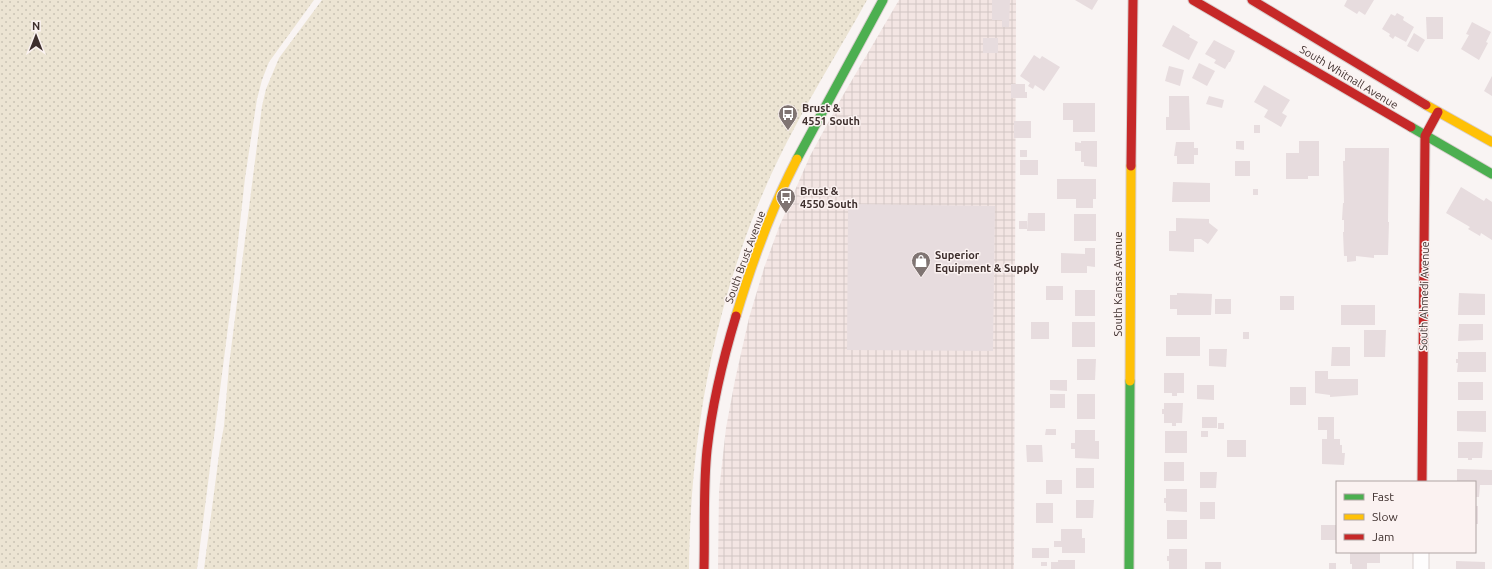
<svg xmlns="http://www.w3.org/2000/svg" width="1492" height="569" font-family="Ubuntu,sans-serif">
<defs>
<pattern id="industrial-grid" width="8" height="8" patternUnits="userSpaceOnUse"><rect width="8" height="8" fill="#f3e5e3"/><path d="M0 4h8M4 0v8" fill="none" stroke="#d1c5c3"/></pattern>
<pattern id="grass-dots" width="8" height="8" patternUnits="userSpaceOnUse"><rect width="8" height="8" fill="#ece4d3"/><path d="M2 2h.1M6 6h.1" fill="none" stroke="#cbc4b5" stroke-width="1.8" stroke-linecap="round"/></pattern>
</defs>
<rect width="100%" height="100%" fill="#f9f4f3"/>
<!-- industrial -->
<path fill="url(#industrial-grid)" d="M899,0h117l-2,569h-296l1,-78 7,-63 9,-48 14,-62 15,-50 15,-41 31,-71 32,-59z"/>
<!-- grass -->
<g fill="url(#grass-dots)">
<path d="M0,0h314l-45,62 -7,18 -5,19 -12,79 -13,118 -35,273h-197z"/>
<path d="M322,0h545c-30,54 -63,106 -90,162 -60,125 -87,269 -88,407h-485l16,-122 4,-21 5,-61 33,-259 4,-17 13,-31z"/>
</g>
<!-- building -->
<g fill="#e7dcde">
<path d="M992,0h18l-1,27h-7v-7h-10z"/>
<path d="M1075,0h23l-6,10z"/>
<path d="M1347,0h27l-9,15 -6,-4 -2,3 -13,-8z"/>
<path d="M1397,13l7,4 -1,3 11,7 -8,15 -11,-6 -2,3 -4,-3 1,-2 -8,-5 9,-15 4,2z"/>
<path d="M1426,17h17v22h-16z"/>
<path d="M1472,22l19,10 -5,10 2,1 -9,17 -18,-11 8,-14 -3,-1z"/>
<path d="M1173,25l17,10 -1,2 9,5 -9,18 -27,-14z"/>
<path d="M1414,33l11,7 -7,12 -11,-6z"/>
<rect x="983" y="38" width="15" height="15"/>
<path d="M1214,40l21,11 -5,11h-1l-4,7 -11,-6 2,-3 -11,-6z"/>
<path d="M1034,55l6,4 2,-3 18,11 -16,24 -9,-6 -2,4 -5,-3 2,-3 -10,-7z"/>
<path d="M1199,63l16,8 -8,15 -15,-8z"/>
<path d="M1169,66l15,4 -4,16 -15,-5z"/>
<path d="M1492,76v20l-8,-5z"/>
<path d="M1011,84h14v8h2v6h-16z"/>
<path d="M1264,85l26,15 -8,13 5,3 -6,11 -17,-10 4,-7 -14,-8z"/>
<path d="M1169,96h20l1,34h-24v-13h3z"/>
<path d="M1209,96l15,4 -2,8 -16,-4z"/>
<path d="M1063,103h32v29h-22v-12h-10z"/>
<rect x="1014" y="121" width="17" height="17"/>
<rect x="1254" y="125" width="6" height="8"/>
<path d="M1081,141h16v26l-13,-1v-4h-3v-11h-6v-9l6,1z"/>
<path d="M1236,141h8v9l-8,-1z"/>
<path d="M1299,141h20v35h-11v3h-22v-26h13z"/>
<path d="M1176,142h18v6h4v7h-4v9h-17v-8h-3z"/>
<path d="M1345,148h44l-1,74h1l-1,33h-14v3l-18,-2v5l-9,1v-6h-3l-1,-24h1v-12h-2l1,-17h1l-1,-42h2z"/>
<rect x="1020" y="150" width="7" height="7"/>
<rect x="1020" y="160" width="18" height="15"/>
<rect x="1235" y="161" width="15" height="15"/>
<path d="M1057,179h39v20h-3v9h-17v-9h-19z"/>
<path d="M1173,182l37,1v19h-38z"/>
<path d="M1461,187l23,14 2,-3 6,4v38l-11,-7 -1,3 -12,-7 2,-2 -24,-14z"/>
<rect x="1253" y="189" width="5" height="6"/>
<path d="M848,204l147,2 -2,145 -146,-1z"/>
<path d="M1028,213h17v18h-18z"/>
<rect x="1074" y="214" width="22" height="27"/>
<path d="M1176,218l33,1v4l9,7 -10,14 -7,-5h-7v13l-25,-1v-20h7z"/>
<rect x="1019" y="221" width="8" height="8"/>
<path d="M1085,248h10v19l-8,-1v7h-26v-20l24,1z"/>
<rect x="1046" y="286" width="17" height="14"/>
<rect x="1075" y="290" width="20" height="26"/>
<path d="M1177,293l35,1 -1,21h-34v-6h-7v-14h7z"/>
<path d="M1459,293l26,1v21h-27z"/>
<rect x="1280" y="296" width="14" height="14"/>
<rect x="1215" y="299" width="16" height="15"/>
<rect x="1341" y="305" width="34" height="20"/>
<rect x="1031" y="322" width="18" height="17"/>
<rect x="1072" y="322" width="23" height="25"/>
<path d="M1459,324h24v16l-25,1z"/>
<path d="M1364,330h22l-1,27h-21z"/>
<rect x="1243" y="332" width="6" height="7"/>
<rect x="1166" y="337" width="34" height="19"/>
<path d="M1332,347h18v19h-19z"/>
<path d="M1209,349h18l-1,18 -17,-1z"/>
<path d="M1458,352h28v20h-29l1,-9h-2v-4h2z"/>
<path d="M1077,359h19l-1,21h-18z"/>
<path d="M1315,371h13v8h30v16l-28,2v-2l-15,-2z"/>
<path d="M1164,373h20v20h-7v3h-5v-3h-8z"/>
<path d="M1050,380h17v11l-17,-1z"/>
<rect x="1458" y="382" width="25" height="18"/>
<path d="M1197,385h17v15l-17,-1z"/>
<rect x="1290" y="387" width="16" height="18"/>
<rect x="1050" y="394" width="15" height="14"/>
<rect x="1077" y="394" width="18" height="25"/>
<path d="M1164,403h19l-1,20h-6v3h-4v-3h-8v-9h-2v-5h2z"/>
<path d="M1457,411h29v21l-29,-1z"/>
<rect x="1202" y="417" width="15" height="11"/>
<path d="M1318,417h16v22h6v6h2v8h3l-1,12 -22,-1v-25h5v-9h-9z"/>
<rect x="1218" y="423" width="6" height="6"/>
<path d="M1046,429h10v6h-11z"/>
<path d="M1075,430h20v11h4v18l-24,-1v-9h-4v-6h4z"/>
<rect x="1165" y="431" width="22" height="22"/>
<rect x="1201" y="431" width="7" height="6"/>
<rect x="1227" y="440" width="19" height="17"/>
<path d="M1458,442h25l-1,16h-10v2h-4v-2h-10z"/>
<path d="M1026,445h16l1,17h-16z"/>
<rect x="1164" y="462" width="20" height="19"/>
<rect x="1076" y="468" width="18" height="20"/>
<path d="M1457,469l35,1v15h-12l-1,12h-4v-15h-18z"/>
<path d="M1200,472h17l-1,16h-16z"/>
<rect x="1046" y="480" width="16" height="14"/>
<path d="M1166,489h21v23l-21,-1v-8h-2v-5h2z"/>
<path d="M1076,500h18l-1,18h-17z"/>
<rect x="1200" y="502" width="15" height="17"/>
<rect x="1036" y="503" width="17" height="20"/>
<rect x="1475" y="506" width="3" height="18"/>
<rect x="1167" y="520" width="20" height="19"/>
<rect x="1321" y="525" width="16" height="15"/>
<path d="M1061,529h21v9h3v15h-23v-6h-8v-6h7z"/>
<rect x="1032" y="548" width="17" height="10"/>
<path d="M1169,549h18v20h-18v-8h-2v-5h2z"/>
<path d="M1350,552h30v11h-13v6h-15v-5h-2z"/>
<path d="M1058,560h17v9h-24v-7h7z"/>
<path d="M1456,561l29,1v7h-29z"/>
<rect x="1041" y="562" width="6" height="4"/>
<rect x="1205" y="562" width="16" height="7"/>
<rect x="1329" y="563" width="7" height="6"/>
</g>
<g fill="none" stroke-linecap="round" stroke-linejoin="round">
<defs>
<path id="street" d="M1421,569v-17"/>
<g id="fast">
<path d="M1411,127l81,47"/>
<path d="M797,159l86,-159"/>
<path d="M1129,569l1,-188"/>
</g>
<g id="slow">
<path d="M1426,105l66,37"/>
<path d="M736,316c16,-54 35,-107 61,-157"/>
<path d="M1130,381l1,-215"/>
</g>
<g id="jam">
<path d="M1193,0l218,127"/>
<path d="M1252,0l174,105"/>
<path d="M1131,166l2,-166"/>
<path d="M1422,482l3,-346 13,-24"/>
<path d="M704,569c1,-40 -1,-80 3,-119 5,-45 16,-91 29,-134"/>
</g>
</defs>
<!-- street casing -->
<use href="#street" stroke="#d9cfce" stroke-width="17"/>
<!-- fast casing -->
<use href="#fast" stroke="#d9cfce" stroke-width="11"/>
<!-- slow casing -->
<use href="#slow" stroke="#d9cfce" stroke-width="11"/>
<!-- jam casing -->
<use href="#jam" stroke="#d9cfce" stroke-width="11"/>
<!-- street -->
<use href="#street" stroke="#fefdfd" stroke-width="15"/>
<!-- fast -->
<use href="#fast" stroke="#4caf50" stroke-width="9"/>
<!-- slow -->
<use href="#slow" stroke="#ffc107" stroke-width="9"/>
<!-- jam -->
<use href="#jam" stroke="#c62828" stroke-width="9"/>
</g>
<!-- icons -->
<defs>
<symbol id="bus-pin" viewBox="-11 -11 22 30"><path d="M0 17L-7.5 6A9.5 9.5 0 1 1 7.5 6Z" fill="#7f7472" stroke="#fbf2f1"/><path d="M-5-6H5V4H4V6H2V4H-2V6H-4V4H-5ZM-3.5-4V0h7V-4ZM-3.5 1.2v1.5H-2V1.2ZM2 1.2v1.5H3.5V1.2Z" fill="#fff"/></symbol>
<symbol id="shop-pin" viewBox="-11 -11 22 30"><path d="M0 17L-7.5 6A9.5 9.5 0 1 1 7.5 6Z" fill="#7f7472" stroke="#fbf2f1"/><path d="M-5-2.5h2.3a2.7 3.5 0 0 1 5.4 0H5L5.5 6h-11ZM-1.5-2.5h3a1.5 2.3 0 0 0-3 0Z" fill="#fff"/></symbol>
</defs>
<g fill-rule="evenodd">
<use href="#bus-pin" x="777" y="103" width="22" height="30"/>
<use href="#bus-pin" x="775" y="186" width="22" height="30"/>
<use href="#shop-pin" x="910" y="250" width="22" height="30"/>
</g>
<g text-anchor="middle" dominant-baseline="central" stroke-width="3" stroke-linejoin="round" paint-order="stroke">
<!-- street labels -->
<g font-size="11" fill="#3e2f2d" stroke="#fbf2f1">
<text transform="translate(1349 77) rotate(31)">South Whitnall Avenue</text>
<text transform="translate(745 257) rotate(-70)">South Brust Avenue</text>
<text transform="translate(1118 284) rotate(-90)">South Kansas Avenue</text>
<text transform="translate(1424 296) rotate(-89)">South Ahmedi Avenue</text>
</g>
<!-- poi labels -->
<g font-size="11" font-weight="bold" fill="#3e2f2d" stroke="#fbf2f1" text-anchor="start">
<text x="802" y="108">Brust &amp;<tspan x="802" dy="13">4551 South</tspan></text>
<text x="800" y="191">Brust &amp;<tspan x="800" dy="13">4550 South</tspan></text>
<text x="935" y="255">Superior<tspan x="935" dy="13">Equipment &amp; Supply</tspan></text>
</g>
</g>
<!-- legend -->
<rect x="1336" y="481" width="140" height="72" fill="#fbf2f1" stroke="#afa4a3"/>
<rect x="1344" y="494" width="20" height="6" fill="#4caf50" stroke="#afa4a3"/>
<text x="1372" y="501" font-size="12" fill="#3e2f2d">Fast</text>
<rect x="1344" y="514" width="20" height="6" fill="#ffc107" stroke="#afa4a3"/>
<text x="1372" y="521" font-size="12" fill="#3e2f2d">Slow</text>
<rect x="1344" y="534" width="20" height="6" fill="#c62828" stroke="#afa4a3"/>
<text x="1372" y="541" font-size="12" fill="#3e2f2d">Jam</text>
<!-- north arrow -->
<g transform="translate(36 36)" stroke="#fbf2f1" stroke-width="3" paint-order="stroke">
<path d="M0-3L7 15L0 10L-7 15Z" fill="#3e2f2d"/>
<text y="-6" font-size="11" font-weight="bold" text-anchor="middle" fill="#3e2f2d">N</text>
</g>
</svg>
